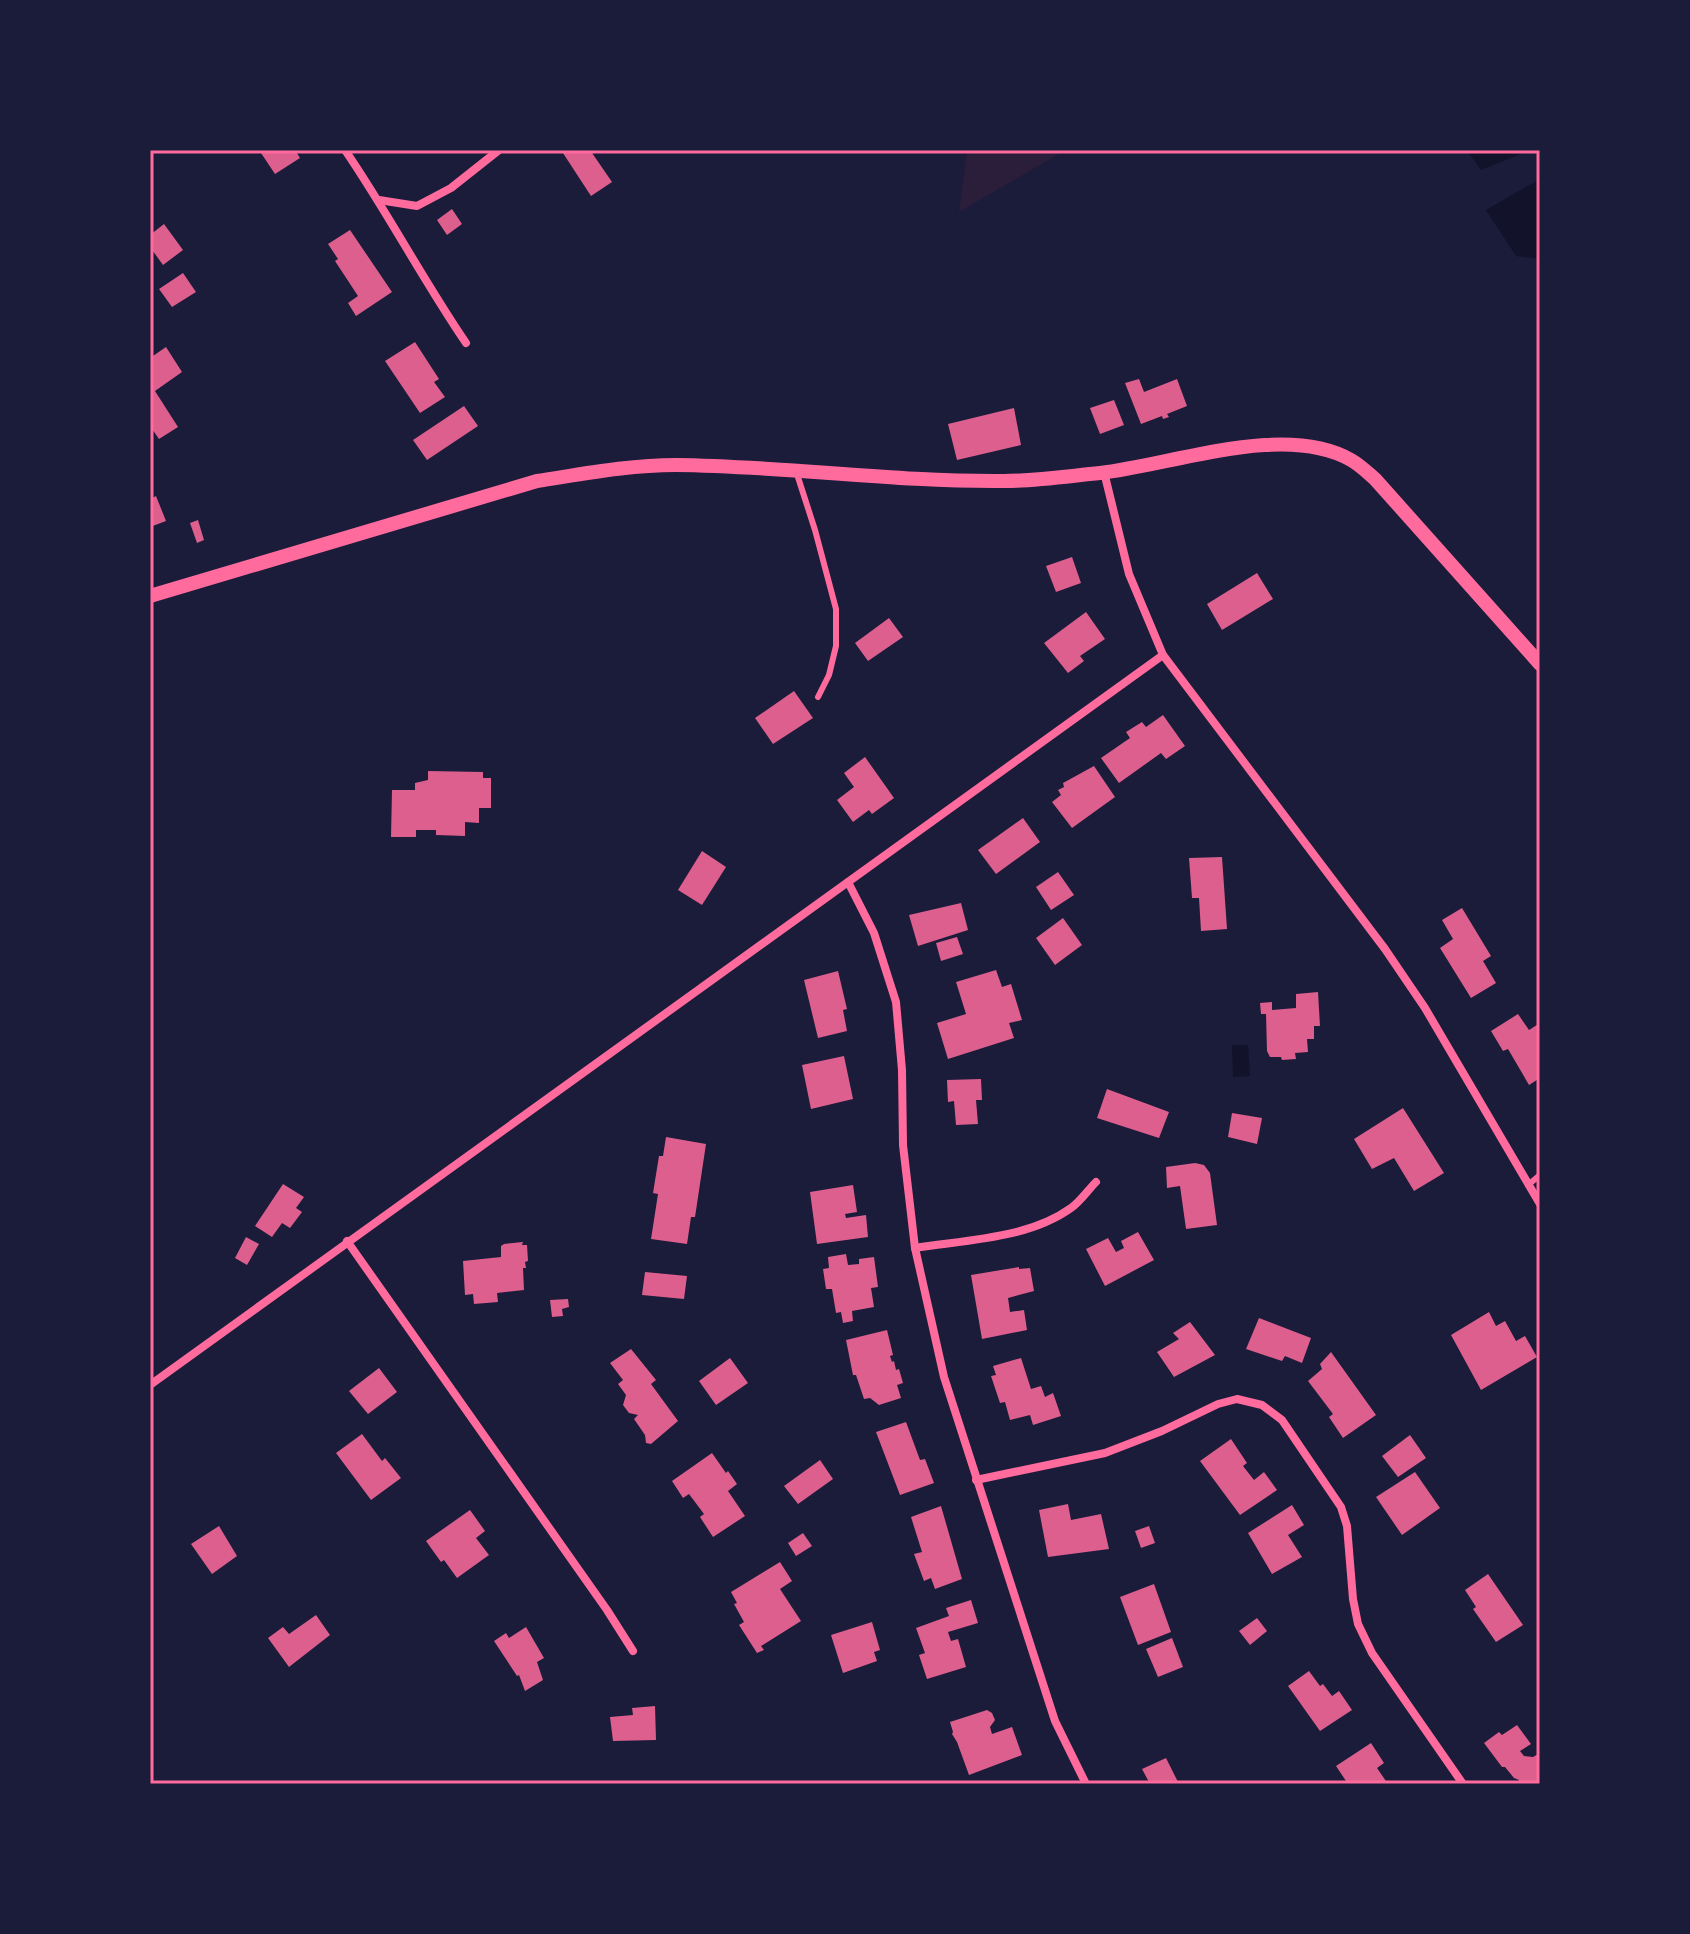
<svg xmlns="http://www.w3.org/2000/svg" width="1690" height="1934" font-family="'Public Sans',sans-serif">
<rect width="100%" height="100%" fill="#1b1b3a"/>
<!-- green -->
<path fill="#2a1e3b" d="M967,150h99l-107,62z"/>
<!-- water -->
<g fill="#12122b">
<path d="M1467,150h63l-49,20z"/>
<path d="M1540,179v80l-24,-3 -30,-46z"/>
<path d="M1232,1045h16l2,31 -17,1z"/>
</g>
<!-- building -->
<g fill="#dd5f8e">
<path d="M259,150h36l5,8 -25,16z"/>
<path d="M561,150h29l22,32 -21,14z"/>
<path d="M452,209l10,15 -15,11 -10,-15z"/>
<path d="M164,224l19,26 -20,15 -13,-18v-12z"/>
<path d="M350,230l42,62 -36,24 -8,-13 10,-7 -23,-35 3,-2 -10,-15z"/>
<path d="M183,273l13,19 -24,15 -13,-18z"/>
<path d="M415,342l24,37 -5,3 11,15 -25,16 -35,-52z"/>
<path d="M166,347l16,25 -27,19 23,36 -19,12 -9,-13v-68z"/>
<path d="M1139,379l5,13 33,-13 10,27 -20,8 2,3 -6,2 -1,-3 -21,8 -16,-41z"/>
<path d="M1114,400l10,25 -24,9 -10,-26z"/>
<path d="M464,406l14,20 -51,34 -14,-20z"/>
<path d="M1014,408l7,37 -64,15 -9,-36z"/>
<path d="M156,496l10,25 -16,6v-28z"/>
<path d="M198,520l6,20 -7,3 -7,-20z"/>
<path d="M1072,557l9,26 -25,9 -10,-26z"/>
<path d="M1257,573l16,26 -51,31 -15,-26z"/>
<path d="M1086,612l19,27 -25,17 4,5 -16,12 -24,-30z"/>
<path d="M889,618l14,19 -35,24 -13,-18z"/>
<path d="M794,691l19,27 -40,26 -18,-26z"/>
<path d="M1163,715l22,31 -19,13 -5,-6 -42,30 -18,-25 29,-20 -4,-6 16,-10 4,5z"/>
<path d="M865,757l29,41 -22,16 -3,-4 -16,12 -16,-22 17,-13 -10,-14z"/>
<path d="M1094,766l21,31 -43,31 -20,-26 9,-7 -3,-5 6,-3 -1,-4z"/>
<path d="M428,771l55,1v6h8v30h-12v15l-14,-1v14l-29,-1v-5h-20v7h-25l1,-47h23v-7l13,-3z"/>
<path d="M1023,818l17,24 -44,32 -18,-24z"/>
<path d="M702,851l24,16 -24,38 -24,-15z"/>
<path d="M1222,857l5,72 -26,2 -2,-33h-7l-3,-40z"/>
<path d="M1058,872l16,23 -23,15 -15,-23z"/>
<path d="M961,903l7,27 -50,16 -9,-31z"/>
<path d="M1462,908l29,48 -8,5 13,22 -25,15 -31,-50 13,-9 -11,-19z"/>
<path d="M1063,918l19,27 -27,20 -19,-27z"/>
<path d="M957,937l6,17 -22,7 -5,-18z"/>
<path d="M996,970l6,17 9,-3 11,36 -13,3 5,15 -66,21 -11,-36 29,-9 -10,-32z"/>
<path d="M838,971l9,38 -4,1 4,21 -29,7 -14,-58z"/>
<path d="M1318,992l2,34h-6v13h-7l1,13 -13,1 1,6 -14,1 -1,-3h-11l-3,-6 -1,-37h-5l-1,-11 12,-1v8l24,-2v-14z"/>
<path d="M1518,1014l11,16 11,-7v55l-11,7 -21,-36 -5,2 -12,-20z"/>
<path d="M844,1056l9,43 -42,10 -9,-44z"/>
<path d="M981,1079l1,21h-6l2,24 -22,1 -2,-24 -6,1 -1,-22z"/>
<path d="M1107,1089l62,23 -10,26 -62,-20z"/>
<path d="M1403,1108l41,65 -30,18 -20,-33 -22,11 -18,-30z"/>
<path d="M1232,1113l30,5 -5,26 -29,-7z"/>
<path d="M666,1137l40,7 -11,73h-4l-4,27 -36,-5 7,-45 -5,-1 6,-37h4z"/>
<path d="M1195,1163l9,2 6,8 7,52 -31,4 -6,-43 -13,2 -1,-21z"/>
<path d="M283,1184l21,13 -8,11 6,4 -12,16 -8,-5 -10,14 -17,-11z"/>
<path d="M853,1185l4,27 -12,2 1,4 20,-3 2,22 -51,7 -7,-52z"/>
<path d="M1138,1232l16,28 -49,26 -19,-37 22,-11 8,14 8,-4 -3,-7z"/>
<path d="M246,1237l13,7 -12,21 -12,-7z"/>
<path d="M523,1242l-1,3h5l1,16 -3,1 1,6h-3l1,22 -27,3 1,9 -24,2 -1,-10 -8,1 -2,-34 38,-4v-11l3,-2z"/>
<path d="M846,1254l2,11 11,-1v-5l15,-2 4,30 -7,1 3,19 -22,4 1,10 -10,2 -2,-11 -5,1 -4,-24h-6l-3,-20 6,-1 -1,-11z"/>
<path d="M1019,1267v2l11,-1 4,23 -26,7 2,14 14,-2 3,20 -45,9 -11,-64z"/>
<path d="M645,1272l42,4 -3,23 -42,-4z"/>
<path d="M568,1299l1,8 -7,2 1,7 -11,1 -2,-17z"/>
<path d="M1489,1312l7,14 9,-5 11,20 9,-5 12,21 -56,33 -30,-55z"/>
<path d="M1259,1318l52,20 -9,25 -17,-7 -3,5 -36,-12z"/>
<path d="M1190,1322l25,33 -41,22 -17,-25 22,-13 -6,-6z"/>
<path d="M887,1330l6,25 -3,1 2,6 2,-1 2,9 3,-1 4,14 -6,2 4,13 -22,7 -9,-7 -6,1 -8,-24h-3l-7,-35z"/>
<path d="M631,1349l25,31 -5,4 27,37 -27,23 -5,-1 -1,-8 -11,-16 4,-4 -9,-2 -6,-8 3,-10 -8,-11 5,-4 -13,-17z"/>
<path d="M1331,1352l45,63 -33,23 -14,-21 4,-3 -25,-33 14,-12 -2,-5z"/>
<path d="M730,1358l18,25 -32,22 -17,-24z"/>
<path d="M1021,1358l10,31 10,-3 4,11 8,-4 8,23 -28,9 -3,-10 -20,5 -5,-18 -5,1 -9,-27 5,-1 -3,-9z"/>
<path d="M379,1368l18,24 -29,22 -19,-23z"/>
<path d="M906,1422l14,38 5,-1 9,24 -34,12 -24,-63z"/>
<path d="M362,1434l20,27 3,-3 16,20 -30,22 -35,-47z"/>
<path d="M1410,1435l16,23 -28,19 -16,-21z"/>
<path d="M1231,1439l16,24 -4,3 11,14 10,-8 13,18 -37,25 -40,-54z"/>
<path d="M712,1453l14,20 2,-2 9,13 -9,7 17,25 -32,21 -13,-20 4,-3 -15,-20 -6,4 -11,-17z"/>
<path d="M820,1460l13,19 -35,25 -14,-18z"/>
<path d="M1415,1472l25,36 -38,27 -26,-38z"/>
<path d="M1068,1504l3,16 30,-6 8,35 -61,8 -9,-47z"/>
<path d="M1292,1505l12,20 -16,10 14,22 -30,17 -24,-41z"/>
<path d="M941,1506l21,73 -27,10 -4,-11 -7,3 -10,-27 8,-2 -11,-35z"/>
<path d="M470,1510l15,21 -9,7 13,17 -32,23 -13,-18 -3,2 -15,-21z"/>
<path d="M219,1526l18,30 -25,18 -21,-30z"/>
<path d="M1149,1526l6,17 -14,5 -6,-17z"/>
<path d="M803,1533l9,13 -16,10 -8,-13z"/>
<path d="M780,1562l12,19 -12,8 21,32 -40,25 3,4 -7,3 -18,-28 5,-3 -10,-18 3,-1 -6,-11z"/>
<path d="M1488,1574l35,51 -27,17 -23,-33 3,-2 -11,-17z"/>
<path d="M1154,1584l17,48 -33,13 -18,-48z"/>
<path d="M971,1600l7,23 -30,9 3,9 7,-2 8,28 -39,12 -8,-24 6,-2 -9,-25 33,-12 -3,-8z"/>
<path d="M316,1615l14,20 -41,32 -21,-29 15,-11 6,7z"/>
<path d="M1257,1618l10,13 -17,14 -11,-14z"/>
<path d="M872,1622l8,28 -6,2 3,9 -34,12 -12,-38z"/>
<path d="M526,1627l18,31 -7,4 6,18 -18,11 -6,-16 -2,1 -23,-35 12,-8 3,5z"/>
<path d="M1172,1638l11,29 -25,10 -12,-28z"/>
<path d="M1309,1671l11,15 3,-2 9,12 7,-5 13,19 -32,21 -32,-45z"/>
<path d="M655,1706l1,34 -43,1 -3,-24 23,-2 -1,-7z"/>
<path d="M987,1710l5,3 3,7 -5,7 2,7 20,-7 10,28 -53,20 -12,-33 -5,-8 1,-2 -3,-10z"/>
<path d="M1517,1725l14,19 -11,7 4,5 9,1 7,-4v31h-21v-4l-5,-2 -9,-11h-3l-18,-24 15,-11 3,3z"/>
<path d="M1371,1743l13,20 -7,5 11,16h-40l-12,-18z"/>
<path d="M1166,1758l13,26h-29l-8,-15z"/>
</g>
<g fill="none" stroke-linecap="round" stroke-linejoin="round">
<!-- service -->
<g stroke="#ff6b9d" stroke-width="6">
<path d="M796,471l19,59 21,79v37l-7,29 -11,22"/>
<path d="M1528,1185l12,-10"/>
</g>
<!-- minor -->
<g stroke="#ff6b9d" stroke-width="8">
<path d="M345,150c43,63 78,130 121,193"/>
<path d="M379,200l38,6 34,-18 48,-38"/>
<path d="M1104,472l25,102 34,81 222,294 40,59 115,196"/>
<path d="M848,882l26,51 22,69 6,68 1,75 12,103 29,129 111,344 31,63"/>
<path d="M347,1241l260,369 26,41"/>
<path d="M915,1248c50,-8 113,-9 156,-40 9,-6 17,-18 25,-26"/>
<path d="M150,1385l1013,-730"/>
<path d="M976,1480l129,-27 57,-22 56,-27 19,-5 25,6 20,15 59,87 6,19 6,73 5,25 14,29 91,131"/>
</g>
<!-- tertiary -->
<path stroke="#ff6b9d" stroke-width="14" d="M150,596l387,-115c46,-7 92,-16 139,-16 109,1 218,17 328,16 32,0 65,-5 96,-8 73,-8 184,-51 251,-13 9,5 17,13 24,19l165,185"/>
</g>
<!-- border -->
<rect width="1690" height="1934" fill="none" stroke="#1b1b3a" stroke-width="304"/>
<rect x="152" y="152" width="1386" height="1630" fill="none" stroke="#ff6b9d" stroke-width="3"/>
</svg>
